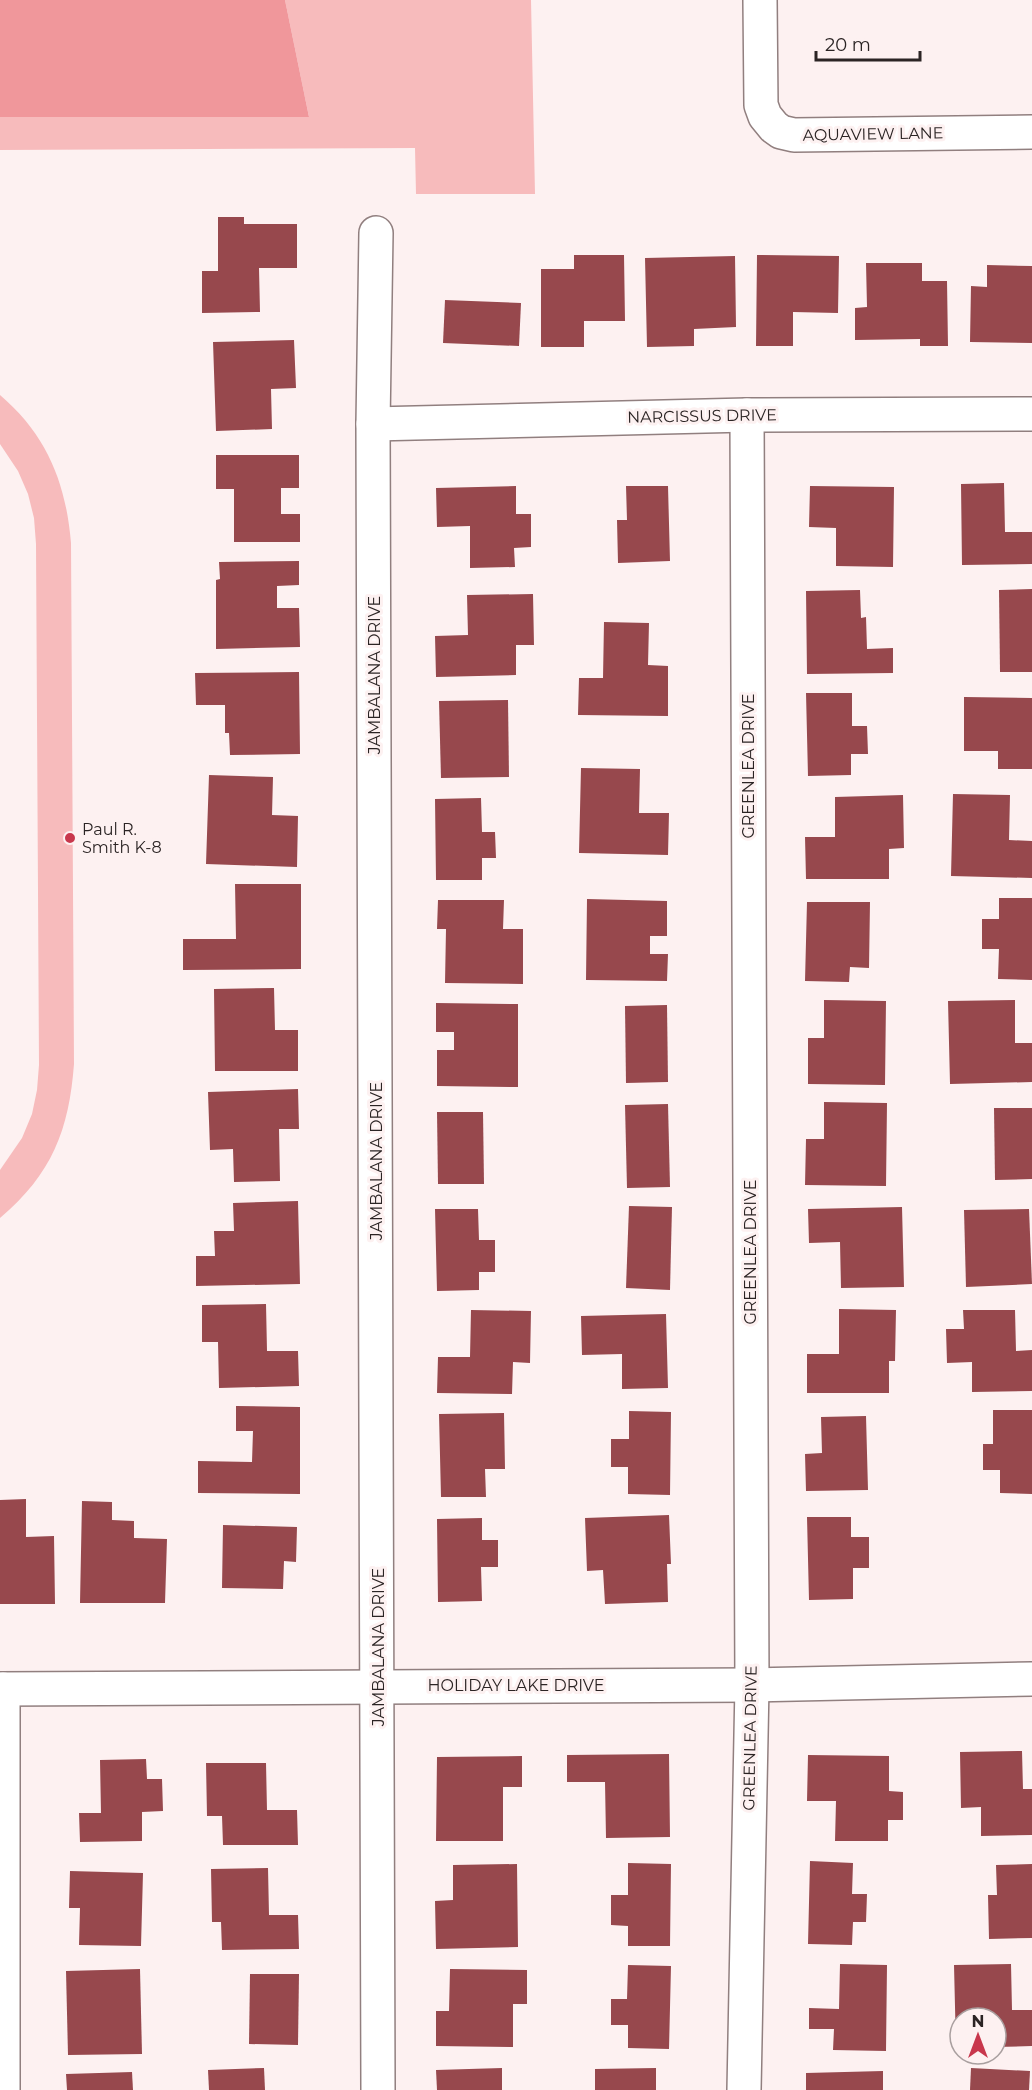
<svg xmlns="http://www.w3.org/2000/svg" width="1032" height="2090" font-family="Montserrat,sans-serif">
<rect width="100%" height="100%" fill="#fdf1f1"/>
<!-- green -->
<g fill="#f7bbbc">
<path d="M285,0h246l4,194h-119l-1,-46 -415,2v-33h309z"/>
<path d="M0,395c47,40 66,88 71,148l3,521c-5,66 -22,110 -74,154v-48l22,-32 10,-24 5,-24 2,-25 -3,-521 -2,-26 -6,-24 -10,-23 -18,-27z"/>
</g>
<!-- water -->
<path fill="#f0979b" d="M0,0h285l24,117h-309z"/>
<!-- building -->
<g fill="#97484d">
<path d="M218,217h26v7h53v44h-38l1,44 -58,1v-42h16z"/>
<path d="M574,255h50l1,66h-41v26h-43v-78h33z"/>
<path d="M757,255l82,1 -1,57 -45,-1v34h-37z"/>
<path d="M735,256l1,71 -42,2v17l-47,1 -2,-89z"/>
<path d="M866,263h56v18h25l1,65h-28v-7l-65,1v-32l12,-1z"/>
<path d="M987,265l45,1v77l-62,-1 1,-56 16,1z"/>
<path d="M445,300l76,3 -2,43 -76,-3z"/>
<path d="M294,340l2,48 -25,1 1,40 -56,2 -3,-89z"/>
<path d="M216,455h83v33h-18v26h19v28h-66v-53h-18z"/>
<path d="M1004,483l1,49h27v32l-70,1 -1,-81z"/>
<path d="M516,486v28h15v33l-17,1 1,19 -45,1v-42l-33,1 -1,-39z"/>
<path d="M626,486h42l2,75 -52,2 -1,-43h10z"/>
<path d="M810,486l84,1 -1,80 -57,-1v-38l-27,-1z"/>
<path d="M299,561v24l-22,1v22h22l1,39 -84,2v-69l4,-1 -1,-17z"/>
<path d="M1032,589v83h-32l-1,-82z"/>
<path d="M860,590l1,28 5,-1 1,32 26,-1v25l-86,1 -1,-83z"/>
<path d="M533,594l1,51h-18v30l-80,2 -1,-41 33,-1 -1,-40z"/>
<path d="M604,622l45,1 -1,42 20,1v50l-90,-1 1,-37h24z"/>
<path d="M299,672l1,82 -70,1 -1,-22h-4v-28h-29l-1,-32z"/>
<path d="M806,693h46v33h15l1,28h-17v21l-43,1z"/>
<path d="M964,697l68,1v71h-34v-18h-34z"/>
<path d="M508,700l1,77 -68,1 -2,-77z"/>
<path d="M581,768l59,1 -1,44h30l-1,42 -89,-2z"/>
<path d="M209,775l64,2 -1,38 26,1 -1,51 -91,-3z"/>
<path d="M953,794l57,1 -1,45 23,1v37l-81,-2z"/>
<path d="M903,795l1,53 -15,1v30h-83l-1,-42h30v-40z"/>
<path d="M481,798l1,34h13l1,26h-14v22h-46l-1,-81z"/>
<path d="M235,884h66v85l-118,1v-31h53z"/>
<path d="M999,898h33v82l-34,-1 1,-30h-17v-30h17z"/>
<path d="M587,899l80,2v35h-17v18h18l-1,27 -81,-1z"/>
<path d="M438,900h66l-1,29h20v55l-78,-1 1,-54h-9z"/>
<path d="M807,902h63l-1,66 -19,-1 -1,15 -44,-1z"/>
<path d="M274,988l1,42h23v41h-83l-1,-82z"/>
<path d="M824,1000l62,1 -1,84 -77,-1v-46h16z"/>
<path d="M1015,1000v43h17v39l-82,2 -2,-83z"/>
<path d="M436,1003l82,1v83l-81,-1v-36h17v-18h-18z"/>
<path d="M667,1005l1,77 -42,1 -1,-77z"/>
<path d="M298,1089l1,40h-20l1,52 -46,1 -1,-33 -23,1 -2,-58z"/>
<path d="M824,1102l63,1 -1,83 -81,-1 1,-46h18z"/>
<path d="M668,1104l2,83 -43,1 -2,-83z"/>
<path d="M994,1108h38v71l-37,1z"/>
<path d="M437,1112h46l1,72h-46z"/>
<path d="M298,1201l2,83 -104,2v-30h19l-1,-25h20l-1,-28z"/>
<path d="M629,1206l43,1 -2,83 -44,-2z"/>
<path d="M902,1207l2,80 -63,1 -1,-46 -31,1 -1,-34z"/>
<path d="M435,1209h43l1,31h16v32h-16v18l-42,1z"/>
<path d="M1029,1209l3,75 -66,3 -2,-77z"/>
<path d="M266,1304l1,47h31l1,35 -80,2 -1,-46h-16v-37z"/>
<path d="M839,1309l57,1 -1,51h-6v32h-82v-39h32z"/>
<path d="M471,1310l60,1 -1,52 -17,-1 -1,32 -75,-1 1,-36h32z"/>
<path d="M963,1310h52l1,41 16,-1v41l-60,1v-30l-25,1 -1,-34h18z"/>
<path d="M666,1314l2,74 -46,1v-35l-40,1 -1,-39z"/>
<path d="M236,1406l64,1v87l-102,-1v-32l54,1 1,-31h-17z"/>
<path d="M993,1410h39v84l-32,-1v-23h-17v-26h10z"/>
<path d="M629,1411l42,1 -1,83 -42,-1v-27h-17v-28h18z"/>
<path d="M504,1413l1,56h-20l1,28h-45l-2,-83z"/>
<path d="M866,1416l2,74 -62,1 -1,-37 17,-1 -1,-36z"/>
<path d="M26,1499v38l28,-1 1,68h-55v-104z"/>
<path d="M82,1501l30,1v18l22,1v17l33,1 -2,64h-85z"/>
<path d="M669,1515l2,49h-4l1,38 -63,2 -2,-34 -16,1 -2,-53z"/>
<path d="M807,1517h44v20h18v31h-16v31l-44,1z"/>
<path d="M482,1518v22h16v27h-17l1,34 -44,1 -1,-83z"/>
<path d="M223,1525l74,2 -1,35 -12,-1 -1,28 -61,-1z"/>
<path d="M1022,1751l1,38h9v46l-51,1v-29l-20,1 -1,-56z"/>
<path d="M669,1754l1,83 -64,1 -1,-56h-38v-27z"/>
<path d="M808,1755l81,1v35l14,1v28h-15v21h-53l1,-40h-29z"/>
<path d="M522,1756v31h-19v54h-67l1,-84z"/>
<path d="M146,1759l1,20h15l1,32 -21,1v29l-62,1 -1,-29h22l-1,-53z"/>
<path d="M206,1763h60l1,47h30l1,35h-75l-1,-29h-15z"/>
<path d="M810,1861l43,2 -1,31h15l-1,28h-13l-1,23 -44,-1z"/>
<path d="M628,1863l43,1 -1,82h-42v-20l-17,-1v-30h17z"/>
<path d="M517,1864l1,83 -82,2 -1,-48 18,-1v-35z"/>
<path d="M1032,1864v74l-43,1 -1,-44h9l-1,-30z"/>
<path d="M268,1868l1,47h29l1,34 -77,1 -1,-28h-9l-1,-53z"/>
<path d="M70,1871l73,2 -2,73 -62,-1 1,-37h-11z"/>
<path d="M840,1964l47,1 -1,86 -53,-1 1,-21h-25v-21l30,1z"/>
<path d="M1011,1964l1,46h20v36l-36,1v-29h-36v30h-4l-2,-83z"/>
<path d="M628,1965l43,1 -2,83 -41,-1v-23h-17v-26h16z"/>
<path d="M140,1969l2,85 -74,1 -2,-84z"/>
<path d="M450,1969l77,1v34h-14v43l-77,-1v-35h13z"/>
<path d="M250,1974h49l-1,71 -49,-1z"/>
<path d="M264,2068l1,22h-56l-1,-20z"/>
<path d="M502,2068v22h-65l-1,-20z"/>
<path d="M656,2068v22h-61v-21z"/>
<path d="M971,2068l59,3 -1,19h-59z"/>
<path d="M883,2071v19h-77v-17z"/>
<path d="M132,2072l1,18h-66l-1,-16z"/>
</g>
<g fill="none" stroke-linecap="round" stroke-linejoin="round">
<defs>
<g id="minor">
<path d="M760,0l1,105 4,11 9,11 7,5 13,3 238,-3"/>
<path d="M376,233l-3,191 5,1666"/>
<path d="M373,424l374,-9 285,-1"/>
<path d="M0,1689l752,-4 280,-6"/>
<path d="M3,2090v-401"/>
<path d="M744,2090l8,-405 -5,-1270"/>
</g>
</defs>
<!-- minor casing -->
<use href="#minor" stroke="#917f7f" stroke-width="36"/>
<!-- minor -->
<use href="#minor" stroke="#fff" stroke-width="33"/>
</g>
<!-- markers -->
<circle fill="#c8374c" stroke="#fdf1f1" stroke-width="2" cx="70" cy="838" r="6"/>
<g text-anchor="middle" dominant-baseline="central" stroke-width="6" stroke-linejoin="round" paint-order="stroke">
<!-- street labels -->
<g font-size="16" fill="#2b2424" stroke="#fdf1f1">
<text transform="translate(873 134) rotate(-1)">AQUAVIEW LANE</text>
<text transform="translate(702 416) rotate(-1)">NARCISSUS DRIVE</text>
<text transform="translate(374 675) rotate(-90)">JAMBALANA DRIVE</text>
<text transform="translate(748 766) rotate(-90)">GREENLEA DRIVE</text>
<text transform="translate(376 1161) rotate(-90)">JAMBALANA DRIVE</text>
<text transform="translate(750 1252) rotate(-90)">GREENLEA DRIVE</text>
<text transform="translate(378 1647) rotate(-90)">JAMBALANA DRIVE</text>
<text x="516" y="1685">HOLIDAY LAKE DRIVE</text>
<text transform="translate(750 1738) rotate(-89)">GREENLEA DRIVE</text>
</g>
<!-- poi labels -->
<g font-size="16" fill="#2b2424" stroke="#fdf1f1" text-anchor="start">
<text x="82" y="829">Paul R.<tspan x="82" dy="18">Smith K-8</tspan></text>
</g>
</g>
<!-- north arrow -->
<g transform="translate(978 2036)"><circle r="28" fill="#fdf1f1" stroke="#a99f9f" stroke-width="1.5"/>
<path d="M0-4.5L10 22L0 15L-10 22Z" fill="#c8374c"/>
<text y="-9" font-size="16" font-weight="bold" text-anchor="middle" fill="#2b2424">N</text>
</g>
<!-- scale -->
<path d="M816 51v9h104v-9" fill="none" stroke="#2b2424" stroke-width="3"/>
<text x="825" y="51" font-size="18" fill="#2b2424" stroke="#fdf1f1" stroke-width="4.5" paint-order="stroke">20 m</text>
</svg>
